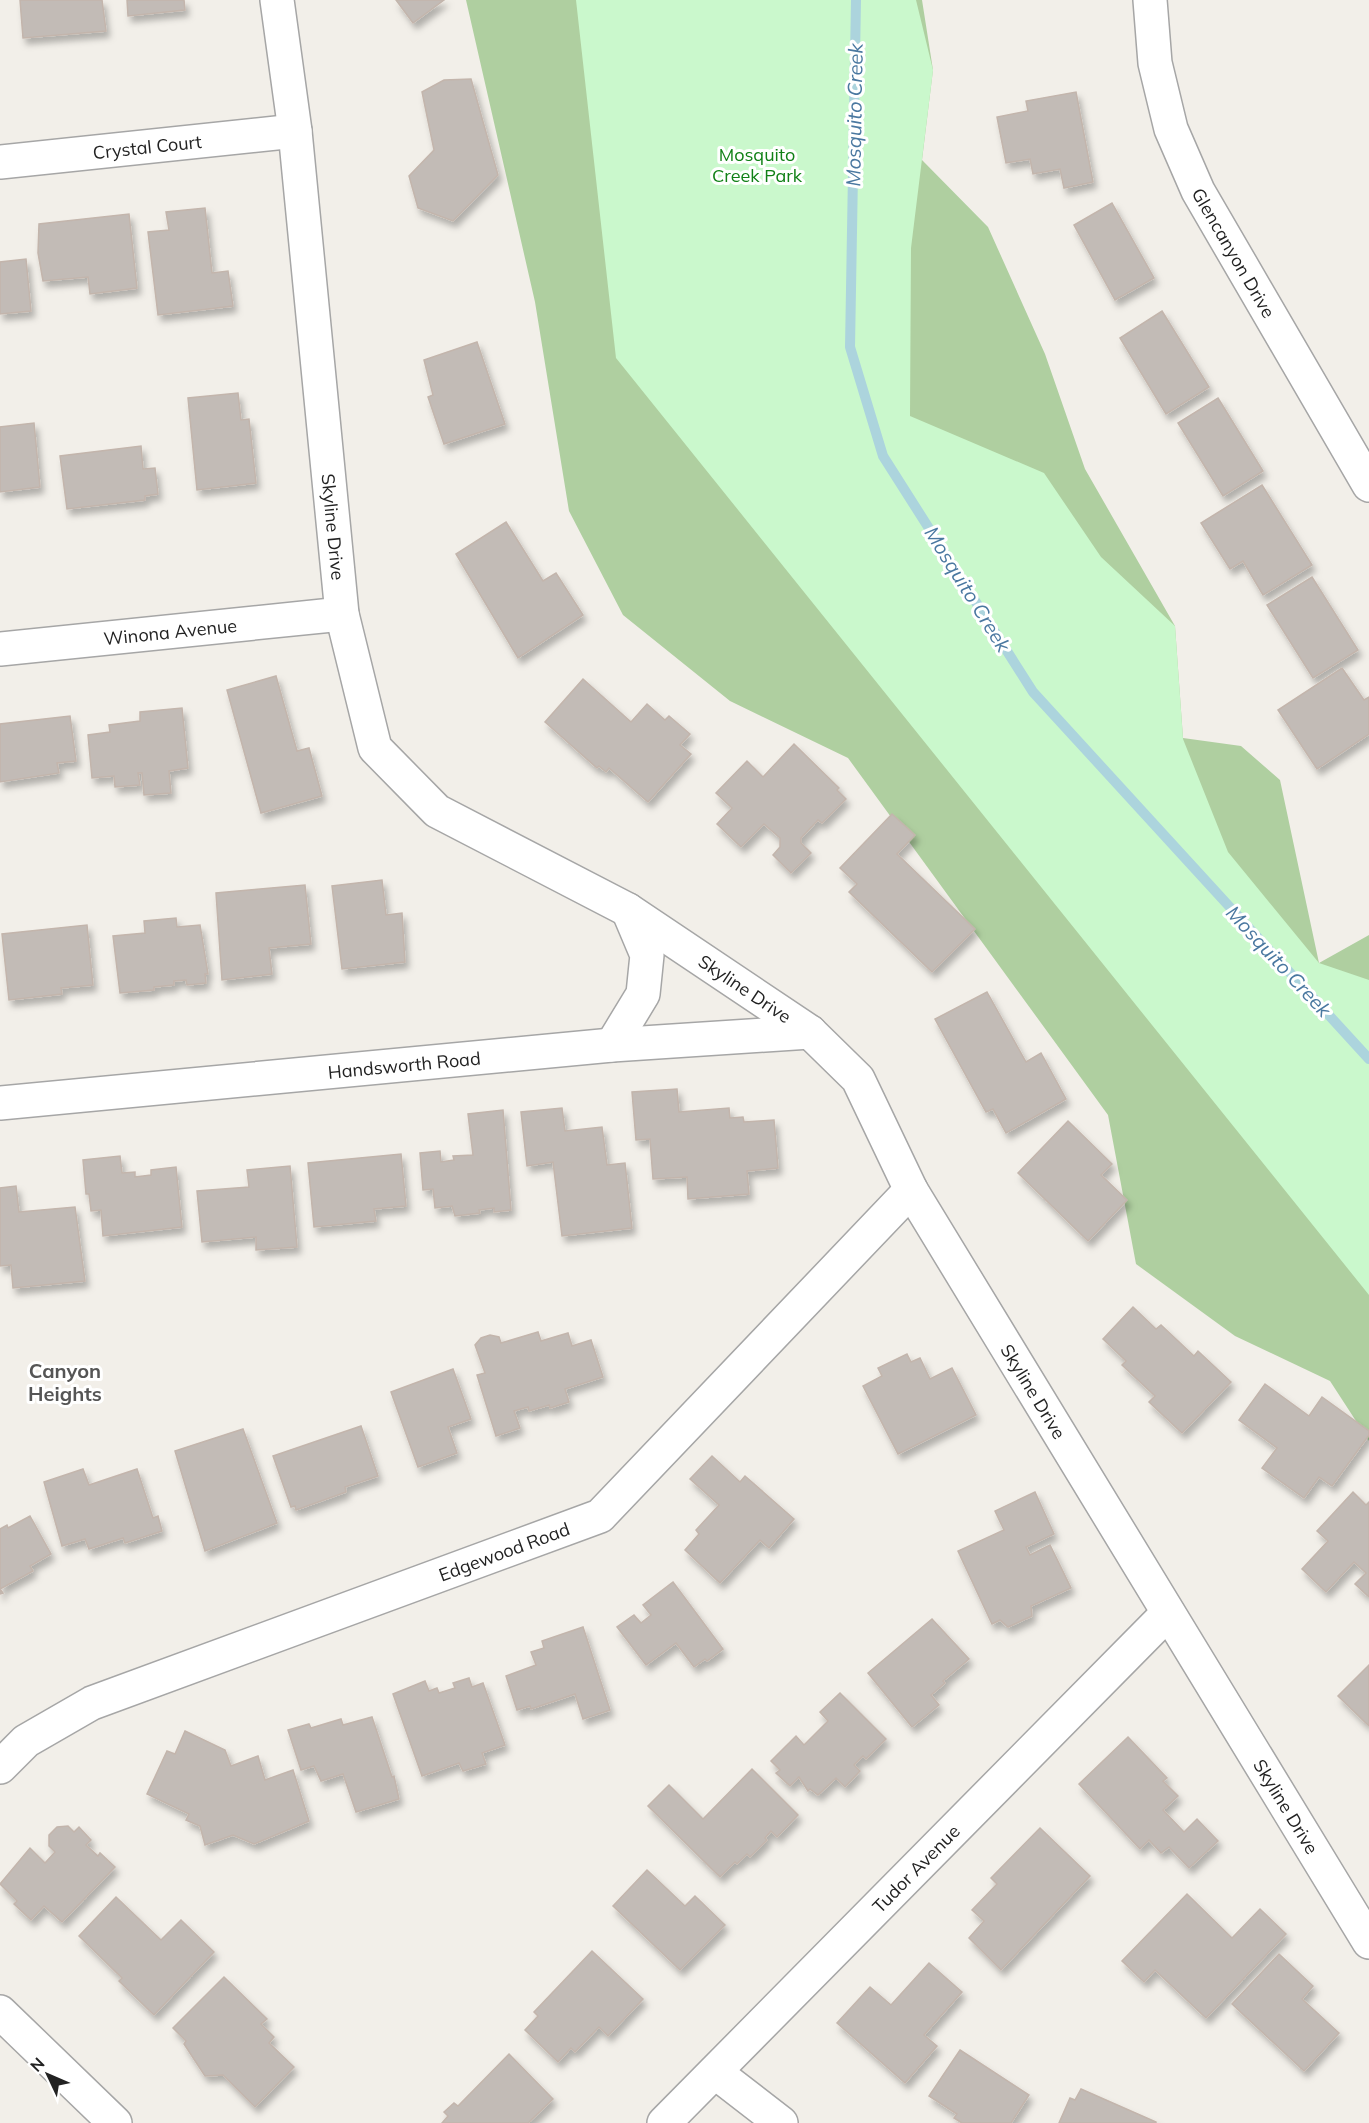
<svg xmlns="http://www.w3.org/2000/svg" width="1369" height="2123" font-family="Mulish,sans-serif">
<defs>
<filter id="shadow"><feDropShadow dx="3.5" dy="6" stdDeviation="3" flood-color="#0004"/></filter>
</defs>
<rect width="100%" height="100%" fill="#f2efe9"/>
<!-- forest -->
<path fill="#afcfa0" d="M466,0h456l11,70 -11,90 66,67 57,127 40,115 90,157 8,112 58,8 39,34 39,183 50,-28v506l-39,-60 -95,-45 -99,-72 -28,-149 -260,-357 -118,-57 -107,-86 -54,-104 -34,-209z"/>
<!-- park -->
<path fill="#caf8cc" d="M576,0h340l17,70 -22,178 -1,168 134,57 57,84 74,69 8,113 45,113 91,111 50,17v315l-753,-937z"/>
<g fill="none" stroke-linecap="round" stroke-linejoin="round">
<!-- stream -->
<path stroke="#acd4dd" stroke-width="10" d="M856,0l-6,347 33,109 150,236 336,367"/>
</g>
<!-- building -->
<g fill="#c2bbb6" stroke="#c3b5ac" stroke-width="1.5" filter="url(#shadow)">
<path d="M20,0h82l4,31 -83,7z"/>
<path d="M127,0h57l1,10 -57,6z"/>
<path d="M396,0h48l-31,23z"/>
<path d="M471,79l27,96 -45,46 -35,-13 -9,-32 25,-26 -12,-58 22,-12z"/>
<path d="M1076,92l17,90 -29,6 -4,-19 -27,5 -3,-15 -24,4 -9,-46 31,-6 -2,-10z"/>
<path d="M1112,203l42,75 -39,22 -41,-75z"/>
<path d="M205,208l7,65 16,-2 5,35 -75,9 -10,-83 21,-2 -3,-18z"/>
<path d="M129,214l8,74 -47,6 -2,-17 -45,4 -5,-28 1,-29z"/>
<path d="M26,259l5,52 -31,3v-52z"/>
<path d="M1162,311l47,76 -43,27 -46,-76z"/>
<path d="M477,342l28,82 -61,20 -16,-47 5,-2 -9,-35z"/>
<path d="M238,393l3,27 8,-1 7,64 -59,7 -9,-92z"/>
<path d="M1218,398l45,73 -40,25 -45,-73z"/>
<path d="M34,423l6,64 -40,5v-65z"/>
<path d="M141,446l2,23 12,-1 3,26 -13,2v4l-78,9 -7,-53z"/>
<path d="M1262,485l50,80 -49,30 -20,-34 -13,8 -29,-46z"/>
<path d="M506,522l37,59 13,-8 27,42 -65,43 -62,-104z"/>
<path d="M1312,577l46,73 -45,28 -46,-73z"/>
<path d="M1342,668l22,32 5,-3v37l-52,35 -39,-59z"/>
<path d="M276,676l21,75 12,-3 13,48 -61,17 -34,-123z"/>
<path d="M583,679l48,43 16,-18 18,16 4,-4 21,18 -10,11 11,9 -43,48 -39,-34 -3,4 -7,-6 -2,2 -52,-46z"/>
<path d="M182,708l6,60 -19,3 2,22 -27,2 -2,-22h-4l2,12 -25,2 -1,-11 -22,2 -4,-43 22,-3 -1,-7 31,-4v-9z"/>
<path d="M70,716l6,45 -19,2 2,10 -59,9v-58z"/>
<path d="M794,744l45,44 -2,2 9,9 -24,24 -4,-3 -17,18v5l10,10 -20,20 -18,-18 7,-8v-9l-16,-14 -23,23 -24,-23 15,-16 -16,-15 31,-32 16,16z"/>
<path d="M892,814l23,21 -18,19 78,75 -43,43 -83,-80 8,-8 -17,-16z"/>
<path d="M382,880l4,35 16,-2 3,49 -63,7 -10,-83z"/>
<path d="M305,885l6,59 -42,4 3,26 -50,6 -6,-87z"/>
<path d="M176,918l1,9 23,-2 8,49h-3l1,9 -19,2 -1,-5 -12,1v4l-20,2v3l-34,3 -7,-57 32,-3 -1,-12z"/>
<path d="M87,925l6,60 -32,3 1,6 -53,6 -7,-66z"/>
<path d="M987,992l39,70 15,-9 25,46 -60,34 -13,-24 -7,3 -51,-93z"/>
<path d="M677,1089l2,23 50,-4 1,10 13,-1 1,5 30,-2 4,48 -31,3 2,23 -61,5 -1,-22 -34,2 -3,-40 -14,1 -4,-48z"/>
<path d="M562,1108l3,23 37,-4 5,38 18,-2 7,65 -70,8 -9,-74 -26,4 -6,-54z"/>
<path d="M503,1110l8,100 -17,2v-4l-15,2 1,3 -25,3 -3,-10 -17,2 -2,-19 -10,1 -3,-37 20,-2 1,11 13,-2 -1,-4 20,-1 -5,-41z"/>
<path d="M1068,1121l44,43 -11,11 26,25 -39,41 -70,-68z"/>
<path d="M401,1154l5,52 -32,3 2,12 -62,6 -6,-64z"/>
<path d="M120,1156l2,17 13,-1v5l16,-2v-5l25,-3 6,60 -79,9 -2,-26 -10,1 -2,-17h-3l-3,-34z"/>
<path d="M290,1166l7,81 -41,3v-13l-54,5 -5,-51 52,-4 -2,-17z"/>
<path d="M16,1186l3,26 56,-5 10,74 -72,7 -2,-23 -11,1v-78z"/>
<path d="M1133,1307l23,22 5,-4 33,31 4,-5 33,31 -49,51 -33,-31 6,-6 -33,-31 4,-4 -23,-22z"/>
<path d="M538,1332l3,9 27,-8 4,13 19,-6 12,37 -38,12 4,13 -19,6 -1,-3 -20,6 -1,-4 -14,4 6,17 -24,8 -19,-61 8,-2 -10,-28 6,-7 9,-3 9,2 2,6z"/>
<path d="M907,1354l4,8 9,-4 10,21 22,-11 24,47 -78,39 -35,-68 19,-10 -4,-8z"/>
<path d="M453,1369l18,50 -23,8 9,26 -39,14 -27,-75z"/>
<path d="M1265,1384l44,32 13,-19 47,34v4l-37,51 -13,-9 -15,21 -42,-30 15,-20 -38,-28z"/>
<path d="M361,1426l17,50 -33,11 1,5 -50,18 -1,-4 -4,1 -18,-51z"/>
<path d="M243,1429l34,94 -72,28 -30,-100z"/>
<path d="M712,1456l28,26 5,-6 49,43 -25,29 -9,-8 -40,43 -35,-33 14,-16 -3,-4 23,-25 -29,-26z"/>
<path d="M83,1469l6,16 48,-16 16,49 5,-2 4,15 -37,12 -2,-5 -34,11 -4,-10 -23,7 -18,-64z"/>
<path d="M1035,1492l19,42 -28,13 4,8 20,-10 21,43 -40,18 1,10 -24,11 -8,-7 -8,4 -34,-73 46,-21 -9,-19z"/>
<path d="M1353,1492l13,13 3,-3v95l-14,-13 11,-11 -12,-11 -28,30 -24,-23 26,-28 -11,-10z"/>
<path d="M30,1516l21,38 -21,12 3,5 -33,18 3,4 -3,1v-65l7,-4 1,3z"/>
<path d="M673,1582l50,67 -16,12 -2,-2 -11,8 -18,-24 -30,22 -29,-38 17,-12 7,8 10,-8 -8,-10z"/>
<path d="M932,1619l37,40 -26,22 2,2 -14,12 8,10 -27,22 -44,-54z"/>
<path d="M583,1627l27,83 -27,9 -8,-25 -44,15 -1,-3 -13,4 -11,-34 30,-11 -5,-13 13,-4 -2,-7z"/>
<path d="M1369,1665v61l-31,-30z"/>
<path d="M469,1678l3,9 11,-4 22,62 -23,8 4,11 -23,7 -4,-8 -37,13 -29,-82 32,-13 4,10 8,-3 2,5 16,-5 -2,-5z"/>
<path d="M840,1693l46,46 -20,20 -3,-3 -9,9 6,6 -15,16 -9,-9 -18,17 -8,-6 -2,2 -9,-14 -9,9 -14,-13 4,-3 -9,-9 25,-25 8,9 24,-24 -8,-9z"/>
<path d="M372,1717l20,60 2,-1 5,23 -43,13 -13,-38 -22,7 -7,-15 -13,4 -13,-40 21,-6 2,4 30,-9 2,6z"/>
<path d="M185,1731l40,19 6,16 27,-10 7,24 28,-10 16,51 -55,23 -21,-9 -28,10 -5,-19 -14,-6 3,-6 -42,-20 20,-43 8,3z"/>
<path d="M1128,1737l39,41 -4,3 15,15 -15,14 21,22 13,-13 21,22 -29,27 -20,-21 -8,6 -12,-13 -9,9 -61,-65z"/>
<path d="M752,1769l46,46 -21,22 -6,-6 -6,7 2,2 -17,17 -3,-3 -10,10 -2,-2 -15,15 -72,-71 21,-21 34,34z"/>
<path d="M68,1826l6,6 5,-5 12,13 -5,5 12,11 2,-3 15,14 -53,55 -18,-16 -13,14 -17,-16 3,-3 -17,-17 30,-36 15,15 10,-11 -6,-6v-11l8,-8z"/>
<path d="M1040,1828l50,48 -89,94 -32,-32 15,-17 -12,-11 25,-26 -6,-6z"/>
<path d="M647,1870l38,36 10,-10 30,29 -45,45 -67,-64z"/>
<path d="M1187,1894l45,44 28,-29 26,25 -80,84 -51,-48 -11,12 -22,-21z"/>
<path d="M116,1897l45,43 20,-20 33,32 -60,63 -35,-34 3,-3 -43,-42z"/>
<path d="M592,1951l51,48 -35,37 -9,-9 -24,25 -4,-4 -13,14 -33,-32 13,-14 -4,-4z"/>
<path d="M1279,1954l34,32 -11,13 37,34 -35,38 -72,-67z"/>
<path d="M929,1963l33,29 -38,43 13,11 -32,37 -68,-60 33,-36 21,18z"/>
<path d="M224,1977l43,42 -6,5 13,13 -5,6 25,24 -39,40 -32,-32 -18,1 -21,-32 2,-3 -13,-13z"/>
<path d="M960,2050l69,45 -18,28h-49l-8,-5 3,-4 -28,-18z"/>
<path d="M509,2054l44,45 -25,24h-86l6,-7 -4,-4 10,-9 4,3z"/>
<path d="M1081,2089l75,33v1h-97l11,-25 5,2z"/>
</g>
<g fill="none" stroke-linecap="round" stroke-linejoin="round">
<defs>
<g id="minor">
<path id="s1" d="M277,0l18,131 47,483 33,134 62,63 191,99 182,122 48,47 53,111 458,752"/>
<path id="s2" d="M1150,0l5,63 16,66 27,62 171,294"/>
<path id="s3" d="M0,162l295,-31"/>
<path id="s4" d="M0,649l342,-35"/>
<path d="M612,1045l31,-51 4,-39 -19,-45"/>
<path id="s5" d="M0,1103l612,-58 198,-13"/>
<path id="s6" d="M0,1767l26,-26 66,-38 508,-187 311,-326"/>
<path d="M0,2012l115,111"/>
<path d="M715,2072l66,51"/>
<path id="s7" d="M664,2123l504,-510"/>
</g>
</defs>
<!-- minor casing -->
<use href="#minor" stroke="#a6a6a6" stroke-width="36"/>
<!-- minor -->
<use href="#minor" stroke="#fff" stroke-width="33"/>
</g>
<g text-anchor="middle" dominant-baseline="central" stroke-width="6" stroke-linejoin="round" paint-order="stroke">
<!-- street labels -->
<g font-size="18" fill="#222" stroke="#fff">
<text stroke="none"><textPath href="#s3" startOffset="148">Crystal Court</textPath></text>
<text stroke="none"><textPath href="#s2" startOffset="270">Glencanyon Drive</textPath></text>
<text stroke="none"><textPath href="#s1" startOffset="530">Skyline Drive</textPath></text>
<text stroke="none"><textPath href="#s4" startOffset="171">Winona Avenue</textPath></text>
<text stroke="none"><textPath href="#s1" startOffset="1200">Skyline Drive</textPath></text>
<text stroke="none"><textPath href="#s5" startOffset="406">Handsworth Road</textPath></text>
<text stroke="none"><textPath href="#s1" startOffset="1704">Skyline Drive</textPath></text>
<text stroke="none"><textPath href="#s6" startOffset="552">Edgewood Road</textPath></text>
<text stroke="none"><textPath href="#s1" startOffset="2190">Skyline Drive</textPath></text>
<text stroke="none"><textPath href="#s7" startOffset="358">Tudor Avenue</textPath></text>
</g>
<!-- park labels -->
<g font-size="18" fill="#108016" stroke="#fff">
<text x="757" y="154">Mosquito<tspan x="757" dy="21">Creek Park</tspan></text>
</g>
<!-- water labels -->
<g font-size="20" font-style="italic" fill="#4a78a0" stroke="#fff">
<text transform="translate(854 115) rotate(-89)">Mosquito Creek</text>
<text transform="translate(968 589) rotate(58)">Mosquito Creek</text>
<text transform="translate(1279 961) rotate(47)">Mosquito Creek</text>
</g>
<!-- neighbourhood labels -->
<g font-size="20" font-weight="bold" fill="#555" stroke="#fff">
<text x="65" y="1370">Canyon<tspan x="65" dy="23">Heights</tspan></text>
</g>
</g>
<!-- north arrow -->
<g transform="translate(48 2075) rotate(314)" stroke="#ffffff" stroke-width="4.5" paint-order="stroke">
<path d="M0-4.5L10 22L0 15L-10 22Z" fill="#222222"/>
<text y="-9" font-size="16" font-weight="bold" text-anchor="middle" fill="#222222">N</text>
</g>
</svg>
